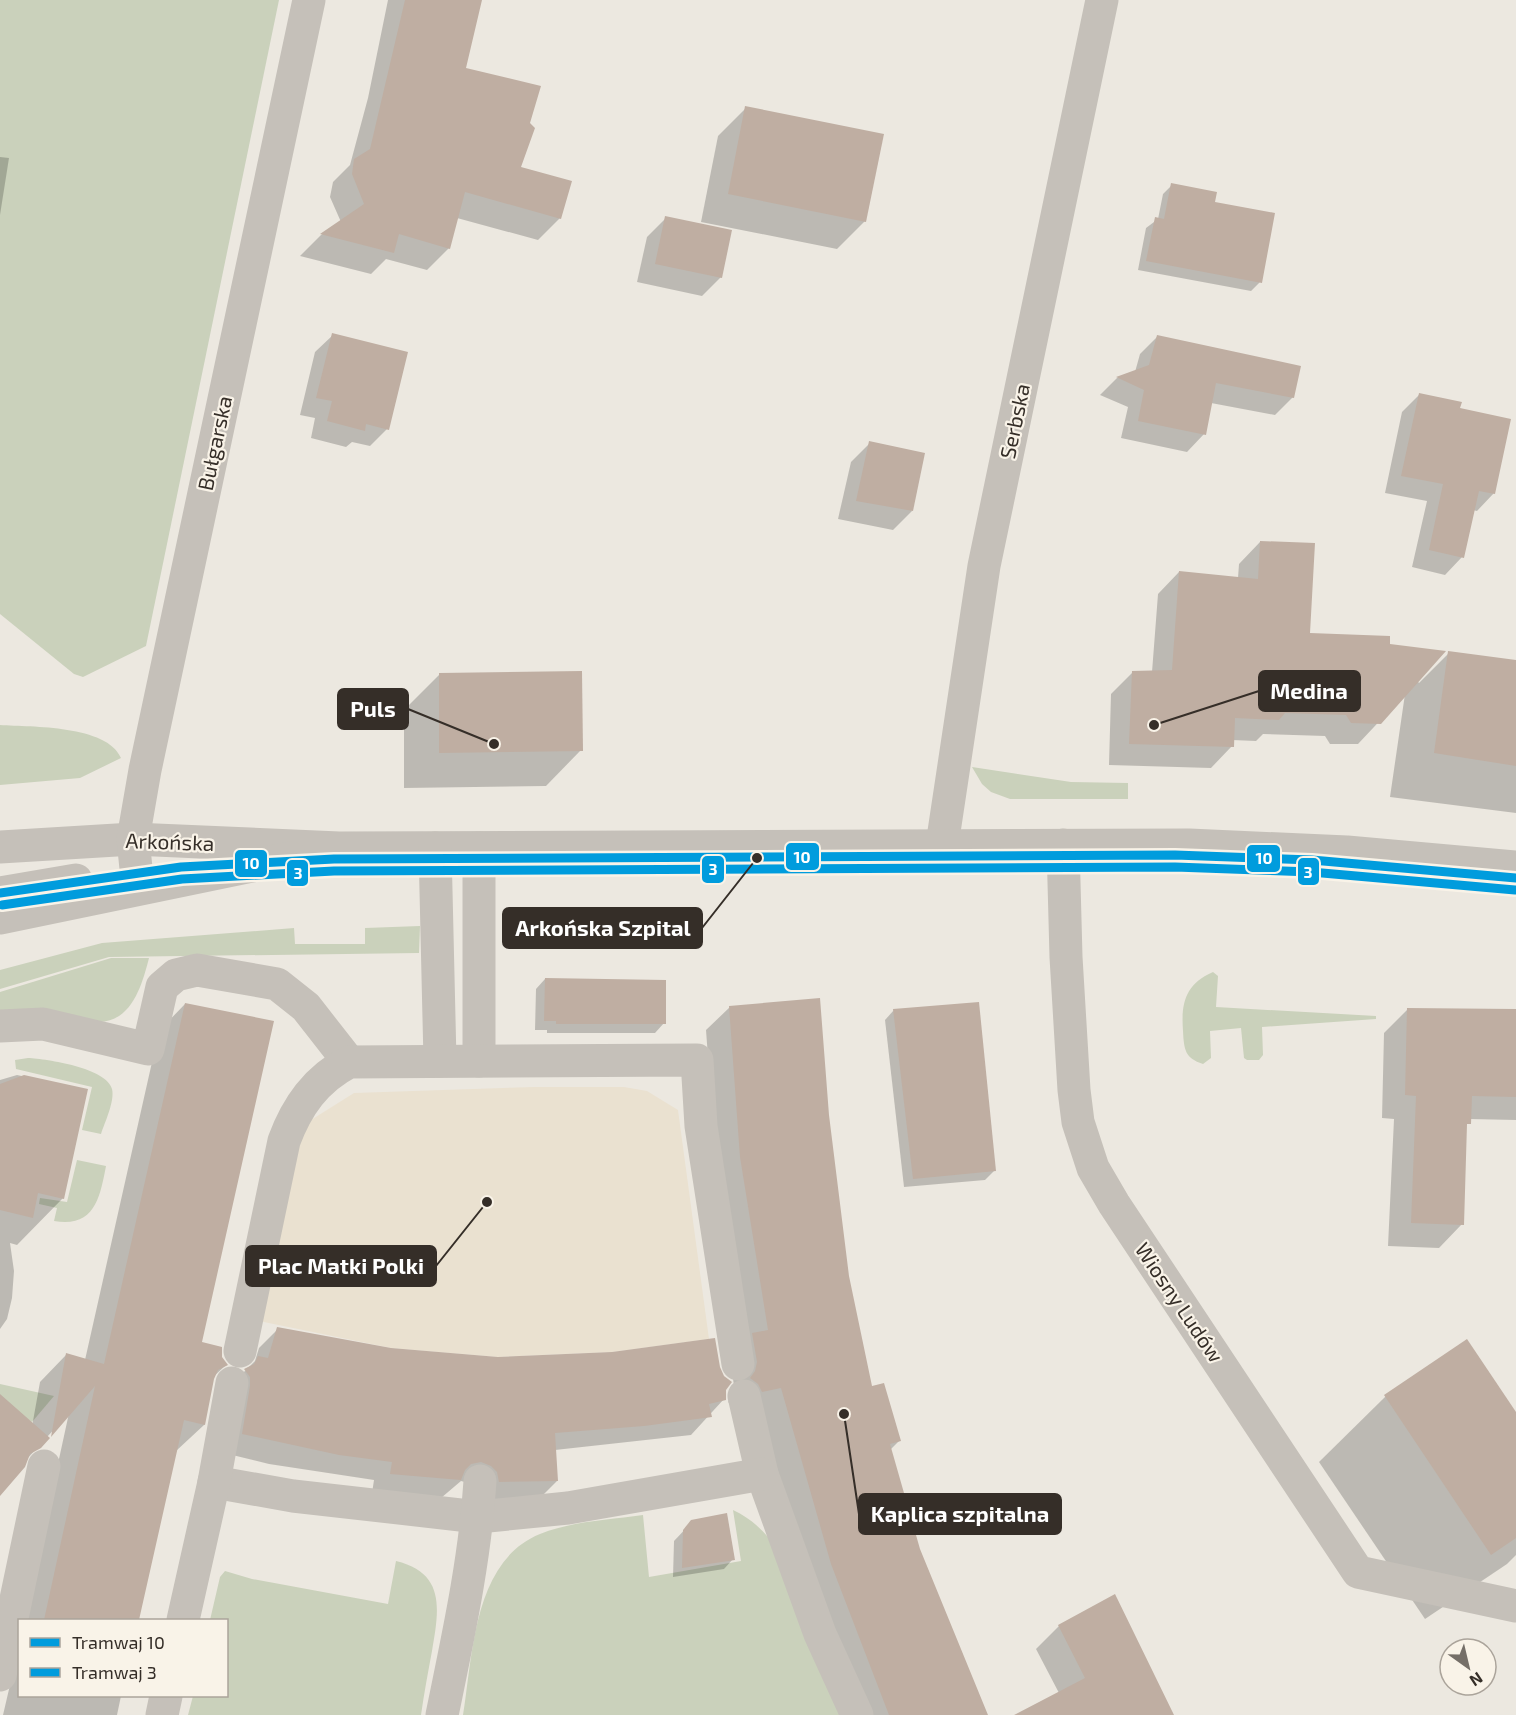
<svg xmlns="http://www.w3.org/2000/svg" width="1516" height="1715" font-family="'Exo 2',sans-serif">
<rect width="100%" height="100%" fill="#ece8e0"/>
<!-- green -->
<g fill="#cad1bb">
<path d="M0,0h279l-133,646 -63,31 -9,-3 -74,-60z"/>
<path d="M0,725c32,2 107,0 121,33l-41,20 -80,7z"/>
<path d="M972,767l99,15 57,1v16h-118l-19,-7 -9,-8z"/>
<path d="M420,926l-1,27 -310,4 -109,32v-19l102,-27 192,-15 1,16h70v-16z"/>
<path d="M111,958h38c-7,27 -17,63 -50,64l-99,-10v-20z"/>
<path d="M1213,972l5,4 -2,31 160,9v3l-114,8 1,28 -4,5h-12l-3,-2 -3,-30 -31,3 1,27 -8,6c-18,-6 -19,-14 -20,-33 -2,-27 2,-47 30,-59z"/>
<path d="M28,1058c19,1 79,10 84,31 3,12 -7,33 -11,45l-19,-4 10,-43 -76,-18 -1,-9z"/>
<path d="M77,1160l29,6c-6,31 -11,62 -52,55l3,-13 -18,-4 1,-6 27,4z"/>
<path d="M0,1384l54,12 -22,26 -32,-21z"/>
<path d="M733,1510c19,9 30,20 43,37l65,168h-378c10,-60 10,-154 77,-181 32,-13 69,-14 103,-19l6,62 92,-16z"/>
<path d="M396,1561c50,12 43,49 36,90 -4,21 -8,43 -11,64h-233l5,-19h33v-76h-16l10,-43 5,-6 27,8 136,25z"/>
</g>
<!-- plaza -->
<path fill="#eae1d0" d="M534,1087h90l23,4 31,19 31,229 -97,13 -114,5 -107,-9 -137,-28 41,-176 16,-24 43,-27z"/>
<!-- shadow -->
<g fill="#0003">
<path d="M388,0h92l-16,69 65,54 -10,45 41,50 -22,22 -81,-22 -8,30 -22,22 -41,-11 -15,15 -71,-18 21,-21 20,-13 -11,-25 3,-15 17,-17 18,-67z"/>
<path d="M746,108l119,113 -28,28 -136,-27 17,-86z"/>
<path d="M0,157l9,1 -9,57z"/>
<path d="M1172,185l41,18 47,79 -9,9 -113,-21 8,-42 12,-9 5,-25z"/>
<path d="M666,218l55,59 -19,19 -65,-14 10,-45z"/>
<path d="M333,335l54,94 -17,17 -18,-4 -6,5 -35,-9 4,-20 -15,-3 15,-63z"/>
<path d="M1157,337l136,60 -18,18 -64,-12 -7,31 -17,18 -66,-14 7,-31 -28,-12 17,-17 18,-6 5,-18z"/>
<path d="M1419,395l39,14 36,84 -17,18 -4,-1 -11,47 -17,18 -33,-8 15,-66 -42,-8 17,-81z"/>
<path d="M870,443l42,68 -19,19 -55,-11 13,-57z"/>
<path d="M1260,542l48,92 81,11 30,38 30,-30 67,8v152l-126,-16 15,-103 -47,50h-28l-5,-8 -62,-2 -7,7 -24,-1v6l-21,22 -102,-3 2,-71 22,-22h19l6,-78 21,-22 59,6 1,-14z"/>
<path d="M439,675l142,75 -35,36 -142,2v-78z"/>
<path d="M545,979l119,44 -9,10h-108v-3h-12l1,-41z"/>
<path d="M185,1004l15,339 21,15 5,7 -14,13 -8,47 -28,26 -38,169h-114l45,-207 -43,47 14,-78 26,-27 19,5 74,-329z"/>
<path d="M730,1007l97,108 21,161 23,112 28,53 -9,9 29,99 67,166h-129l-122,-308 -7,-5 5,-6 1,-10 -4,-29 -24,-327z"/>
<path d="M894,1010l100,161 -9,9 -81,7 -19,-167z"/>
<path d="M1407,1010l109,1v109l-47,-1 -4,8 -3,97 -23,24 -51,-2 6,-127 -12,-1 2,-85z"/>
<path d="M17,1075l70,15 -24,108 -46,47 -7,-2 4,28 -2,27 -5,21 -7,10v-249z"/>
<path d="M278,1329l113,21 334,39 -1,10 -33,36 -136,15 2,31 -19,19h-58l-8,-16 -11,-3 -20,17 -69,-5 2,-13 -105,-16 -45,-11 3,-64 28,-28 4,-13z"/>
<path d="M1466,1342l50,73v140l-9,9 -82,55 -106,-157 66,-65z"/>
<path d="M692,1522l41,37 -9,10 -51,8 1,-36z"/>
<path d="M1059,1626l113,89h-155l42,-22 -23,-44z"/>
<path d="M20,1642v54h101l-4,19h-114z"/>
</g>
<!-- building -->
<g fill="#bfaea2">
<path d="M405,0h77l-16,68 75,18 -11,37 5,5 -14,39 51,14 -11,38 -96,-27 -15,57 -51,-15 -5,19 -74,-19 44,-30 -12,-30 2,-15 16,-10z"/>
<path d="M745,106l139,28 -18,88 -138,-28z"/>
<path d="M1171,183l46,9 -2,10 60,11 -13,70 -116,-22 9,-44 9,2z"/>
<path d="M665,216l67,14 -10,48 -67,-14z"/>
<path d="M332,333l76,19 -19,78 -23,-6 -1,7 -38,-10 5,-20 -16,-3z"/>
<path d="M1157,335l144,31 -7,32 -78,-15 -10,52 -68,-14 6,-31 -28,-13 33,-12z"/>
<path d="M1419,393l43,9 -2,6 51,11 -16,75 -16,-3 -15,67 -35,-8 14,-66 -42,-8z"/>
<path d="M869,441l56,12 -12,58 -57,-10z"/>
<path d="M1260,541l55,2 -5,90 80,3v8l56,7 -65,73 -30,-1 -5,-8 -61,-2 -6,7 -44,-2 -1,29 -105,-3 3,-73 40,-1 7,-99 79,8z"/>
<path d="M1448,651l68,9v106l-82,-13z"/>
<path d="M582,671l1,80 -144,2v-80z"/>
<path d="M545,978l121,2v44h-110v-3h-12z"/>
<path d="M820,998l9,117 20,161 23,110 12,-3 17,58 -11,3 30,105 68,166h-99l-58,-151 -50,-176 -19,4 -4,-8 -8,-6 5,-7 2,-9 -5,-29 16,-3 -28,-173 -11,-151z"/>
<path d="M979,1002l17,169 -83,8 -20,-170z"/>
<path d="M185,1003l89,18 -72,321 20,5v10l6,8 -10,5 -4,9 -9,46 -21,-5 -45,200h-95l51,-234 -44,51 15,-84 38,11z"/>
<path d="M1407,1008l109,1v88l-44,-1 -1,28h-4l-3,101 -53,-2 5,-127 -11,-1z"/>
<path d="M24,1075l64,14 -24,110 -26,-6 -5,25 -33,-8v-126z"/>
<path d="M277,1327l114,21 107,9 114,-5 103,-14 5,29 4,9 8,6 -6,8v10l-17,4 3,13 -68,9 -89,7 3,48 -59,1 -2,-10 -6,-6 -10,-4 -10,2 -6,6 -4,10 -71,-6 2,-12 -53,-7 -97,-21 8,-48v-9l-6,-8 10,-5 4,-8 10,2z"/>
<path d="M1467,1339l49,73v126l-25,17 -107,-160z"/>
<path d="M0,1394l50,44 -9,10 -11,6 -5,13 -25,29z"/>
<path d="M727,1513l8,47 -53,8 1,-38 8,-10z"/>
<path d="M1115,1594l59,121h-160l71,-37 -27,-53z"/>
</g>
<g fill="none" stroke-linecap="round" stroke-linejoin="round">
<!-- minor -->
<g stroke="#c5c0b9" stroke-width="33">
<path d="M942,845l42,-279 118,-566"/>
<path d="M1063,845l3,112 8,133 4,32 15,46 21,36 244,368 158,34"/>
<path d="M0,847l133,-8 206,9 850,-3 158,7 169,15"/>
<path d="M435,848l5,213"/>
<path d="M138,888l-5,-49 12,-69 164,-770"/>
<path d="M0,893l76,-13"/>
<path d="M0,918l291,-60"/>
<path d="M0,1026l43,-2 105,25 14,-62 14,-12 21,-5 80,14 29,23 43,55"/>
<path d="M479,1061v-213"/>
<path d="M240,1351l44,-210c13,-35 32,-62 65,-79l348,-2 4,66 37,238"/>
<path d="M744,1396l18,78 58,160 37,81"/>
<path d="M214,1482l79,14 185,21 90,-9 194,-34"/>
<path d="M183,1620l31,-138 18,-99"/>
<path d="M0,1675l44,-209"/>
<path d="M162,1715l4,-19"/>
<path d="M442,1715c16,-78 33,-155 38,-234"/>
</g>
<defs>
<path id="tram-1" d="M0,893l181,-26 153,-8 841,-4 137,5 204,18"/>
<path id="tram-2" d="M2,905l180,-26 152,-8 841,-4 136,5 204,18"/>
</defs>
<!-- tram-1 casing -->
<use href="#tram-1" stroke="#f9f3e8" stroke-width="14"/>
<!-- tram-2 casing -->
<use href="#tram-2" stroke="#f9f3e8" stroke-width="14"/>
<!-- tram-1 -->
<use href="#tram-1" stroke="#009cdd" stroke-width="9"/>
<!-- tram-2 -->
<use href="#tram-2" stroke="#009cdd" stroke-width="9"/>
</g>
<g text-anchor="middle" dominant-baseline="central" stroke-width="4.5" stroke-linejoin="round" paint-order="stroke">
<!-- street labels -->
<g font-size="21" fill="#352e28" stroke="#f9f3e8">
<text transform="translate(1014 421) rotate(-78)">Serbska</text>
<text transform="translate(214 443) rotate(-78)">Bułgarska</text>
<text transform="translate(170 841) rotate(2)">Arkońska</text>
<text transform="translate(1180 1302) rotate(56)">Wiosny Ludów</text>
</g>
</g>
<!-- callouts -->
<path fill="none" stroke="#352e28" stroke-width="2" d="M1154 725L1259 691M494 744L408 709M757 858L702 928M487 1202L436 1266M844 1414L859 1514"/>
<g fill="#352e28" stroke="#f9f3e8" stroke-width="2">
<circle cx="1154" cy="725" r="6"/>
<circle cx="494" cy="744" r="6"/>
<circle cx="757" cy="858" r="6"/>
<circle cx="487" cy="1202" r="6"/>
<circle cx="844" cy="1414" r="6"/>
</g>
<g fill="#352e28" stroke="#352e28" stroke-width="2">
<rect x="1259" y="671" width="101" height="40" rx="6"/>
<rect x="338" y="689" width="70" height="40" rx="6"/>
<rect x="503" y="908" width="199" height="40" rx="6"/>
<rect x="246" y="1246" width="190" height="40" rx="6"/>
<rect x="859" y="1494" width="202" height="40" rx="6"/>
</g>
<g font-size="22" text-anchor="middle" font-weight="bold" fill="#fff">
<text x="1309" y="699">Medina</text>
<text x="373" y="717">Puls</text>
<text x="603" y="936">Arkońska Szpital</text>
<text x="341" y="1274">Plac Matki Polki</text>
<text x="960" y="1522">Kaplica szpitalna</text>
</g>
<g stroke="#f9f3e8" stroke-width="2">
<rect x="785" y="842" width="35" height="29" rx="6" fill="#009cdd"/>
<rect x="1246" y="844" width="35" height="29" rx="6" fill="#009cdd"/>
<rect x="234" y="849" width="34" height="29" rx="6" fill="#009cdd"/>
<rect x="701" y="855" width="24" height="29" rx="6" fill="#009cdd"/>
<rect x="1297" y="857" width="23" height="29" rx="6" fill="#009cdd"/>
<rect x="286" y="859" width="23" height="28" rx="6" fill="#009cdd"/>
</g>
<g font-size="16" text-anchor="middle" font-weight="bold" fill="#fff">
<text x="802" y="863">10</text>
<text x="1264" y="864">10</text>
<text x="251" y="869">10</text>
<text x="713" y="875">3</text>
<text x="1308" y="878">3</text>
<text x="298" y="879">3</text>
</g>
<!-- legend -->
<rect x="18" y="1619" width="210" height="78" fill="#f9f3e8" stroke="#aba49b" stroke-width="1.5"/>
<rect x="30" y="1638" width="30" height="9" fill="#009cdd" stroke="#aba49b" stroke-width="1.5"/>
<text x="72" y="1649" font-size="18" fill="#352e28">Tramwaj 10</text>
<rect x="30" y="1668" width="30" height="9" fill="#009cdd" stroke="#aba49b" stroke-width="1.5"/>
<text x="72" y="1679" font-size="18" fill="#352e28">Tramwaj 3</text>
<!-- north arrow -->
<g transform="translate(1468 1667) rotate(146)"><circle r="28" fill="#f9f3e8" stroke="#aba49b" stroke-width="1.5"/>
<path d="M0-4.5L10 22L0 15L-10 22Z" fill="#756f68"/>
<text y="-9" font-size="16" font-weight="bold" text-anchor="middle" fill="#352e28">N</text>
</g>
</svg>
